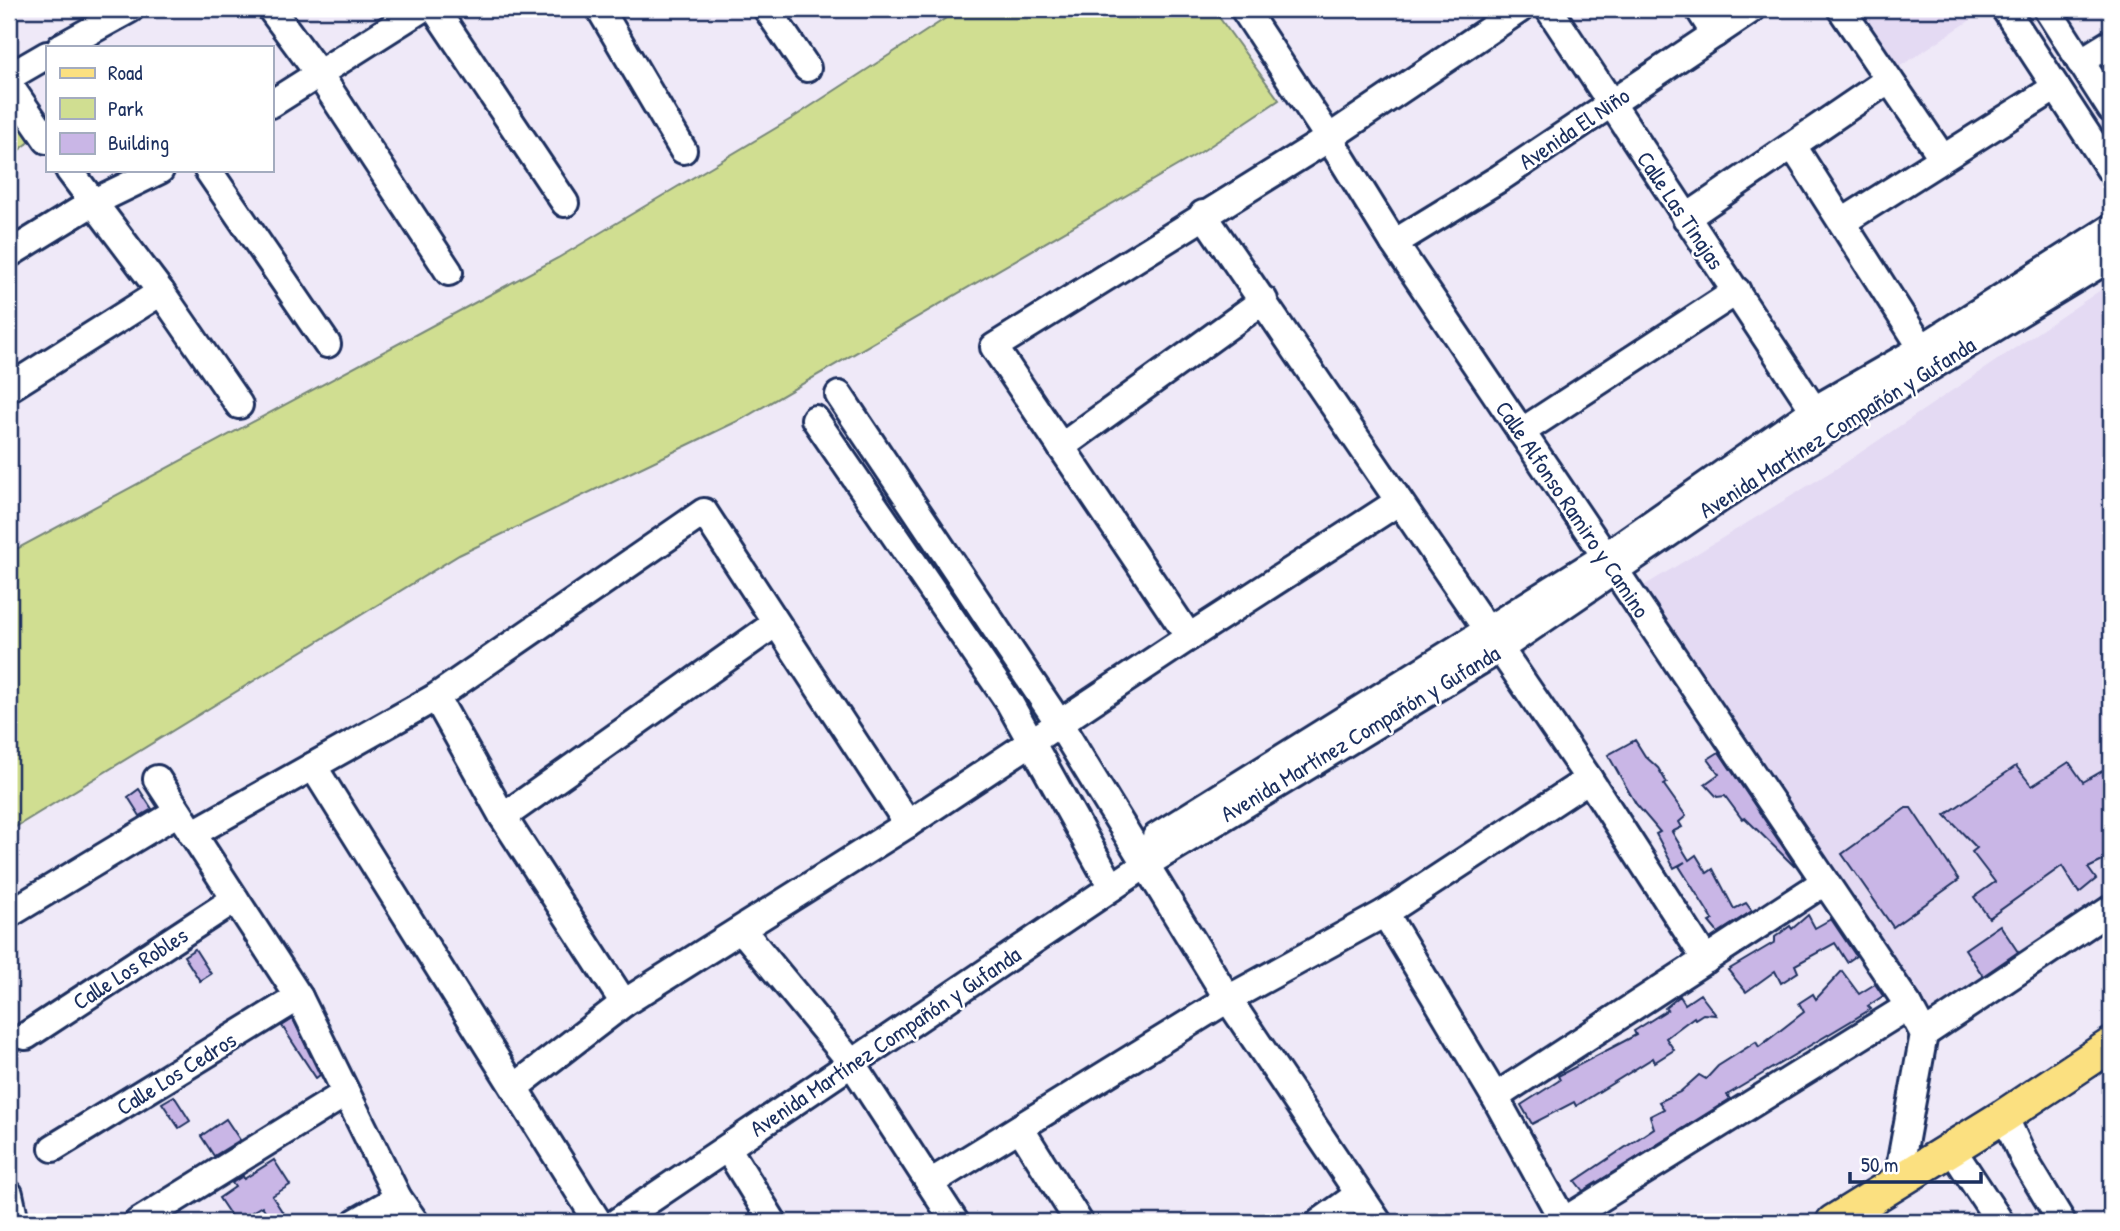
<svg xmlns="http://www.w3.org/2000/svg" width="2120" height="1231" font-family="'Patrick Hand',sans-serif">
<rect width="100%" height="100%" fill="#efe9f8"/>
<filter id="ink" filterUnits="userSpaceOnUse"><feTurbulence type="fractalNoise" baseFrequency=".0143" numOctaves="2"/><feDisplacementMap in="SourceGraphic" scale="14" xChannelSelector="R" yChannelSelector="G"/><feConvolveMatrix kernelMatrix="1 2 1 2 8 2 1 2 1" color-interpolation-filters="sRGB"/></filter>
<g filter="url(#ink)">
<!-- built -->
<g fill="#e4daf3">
<path d="M1856,9h125l2,3 -87,57z"/>
<path d="M2111,283v608l-178,124 -291,-428 200,-122z"/>
</g>
<!-- green -->
<g fill="#d0de91" stroke="#768678" stroke-width="2">
<path d="M960,9h253l66,91 -78,52 -459,267 -283,136 -450,276v-278l549,-295 233,-139z"/>
<path d="M9,100l28,36 -28,22z"/>
</g>
<!-- building -->
<g fill="#c9b6e6" stroke="#1b2f5e" stroke-width="2">
<path d="M1635,740l10,16 13,12 9,15 -3,2 22,31 -7,6 3,5 -10,5 17,28 7,-5 11,18 6,-4 21,40 12,-6 6,8 -34,22 -9,-11 4,-2 -34,-54 6,-4 -11,6 -18,-34 4,-2 -24,-28 -28,-49z"/>
<path d="M1719,752l76,113 -1,1 -49,-48 -3,1 -17,-23 -8,1 -12,-13 14,-10 -11,-15z"/>
<path d="M2069,762l14,20 28,-16v91l-23,11 8,11 -17,14 -17,-27 -73,52 -15,-21 21,-15 -23,-30 5,-4 -32,-33 71,-49 16,20z"/>
<path d="M139,789l13,20 -12,7 -12,-19z"/>
<path d="M1906,808h5l48,72 -66,47 -51,-73z"/>
<path d="M1808,915l7,13 16,-9 25,37 -9,6 -12,-19 -40,22 3,7 -17,11 -6,-12 -29,21 -18,-22 47,-28v-5l15,-11 2,3z"/>
<path d="M2000,925l18,27 -35,24 -18,-27z"/>
<path d="M195,949l16,25 -11,7 -16,-25z"/>
<path d="M1842,971l17,23 16,-10 8,12 -15,10 3,3 -144,86 3,4 -147,92 -8,-10 79,-53 -4,-12 14,-7 -5,-7 21,-10 19,-17 7,4 12,-13 38,-24 3,5 45,-35 -5,-9 14,-9 3,5z"/>
<path d="M1700,994l16,21 -13,-1 -8,5 -1,-2 -28,21 8,12 -19,12 -2,-4 -77,48 -2,-4 -42,22 -11,-19 39,-25 -2,-4 78,-41 -2,-4 33,-21 -2,-2 15,-12 5,8z"/>
<path d="M293,1019l27,56 -4,3 -34,-52z"/>
<path d="M174,1096l16,25 -11,7 -17,-25z"/>
<path d="M226,1119l14,21 -26,16 -13,-20z"/>
<path d="M274,1160l16,25 -18,11 17,26h-16l-11,-16 -27,16 -16,-24 16,-11 -3,-4 11,-7 1,3z"/>
</g>
<g fill="none" stroke-linecap="round" stroke-linejoin="round">
<defs>
<g id="minor">
<path d="M271,9l48,65 130,198"/>
<path d="M435,9l130,194"/>
<path d="M600,9l83,141"/>
<path d="M767,9l40,59"/>
<path d="M1244,9l85,129 65,105 515,763 15,28 -27,149"/>
<path d="M1549,9l265,401"/>
<path d="M1699,9l16,25"/>
<path d="M1841,9l101,148"/>
<path d="M2005,9l106,162"/>
<path d="M2047,9l64,100"/>
<path d="M61,47l69,-38"/>
<path d="M2080,62l31,-19"/>
<path d="M9,77l38,-22"/>
<path d="M9,85l38,55"/>
<path d="M271,104l150,-95"/>
<path d="M1793,146l129,202"/>
<path d="M69,170l92,122 78,113"/>
<path d="M208,170l119,174"/>
<path d="M1203,214l386,565 117,181"/>
<path d="M1686,218l202,-138"/>
<path d="M1844,221l212,-134"/>
<path d="M1394,243l106,-65 252,-169"/>
<path d="M9,254l83,-51 68,-33"/>
<path d="M9,388l152,-96"/>
<path d="M839,395l220,328 169,276 150,223"/>
<path d="M815,419l194,283 103,185"/>
<path d="M1521,432l216,-141"/>
<path d="M1061,447l203,-147"/>
<path d="M1189,637l-195,-290 335,-209 191,-129"/>
<path d="M436,697l67,120 121,186"/>
<path d="M313,766l285,456"/>
<path d="M157,779l142,218 99,201 17,24"/>
<path d="M503,817l273,-194"/>
<path d="M192,834l244,-137 268,-185 204,312"/>
<path d="M1156,837l448,-280 210,-147 108,-62 189,-120"/>
<path d="M1385,913l110,184 69,125"/>
<path d="M9,914l169,-102"/>
<path d="M742,930l109,132 104,160"/>
<path d="M1924,1034l187,-125"/>
<path d="M26,1036l209,-137"/>
<path d="M515,1087l109,-84 284,-179 281,-187 209,-135"/>
<path d="M1495,1097l328,-214"/>
<path d="M2004,1116l21,45 37,61"/>
<path d="M1020,1128l59,94"/>
<path d="M53,1148l246,-151"/>
<path d="M728,1149l45,73"/>
<path d="M1952,1149l48,73"/>
<path d="M930,1183l298,-184 157,-86 204,-134"/>
<path d="M9,1194l6,28"/>
<path d="M138,1222l208,-129"/>
<path d="M356,1222l42,-24"/>
<path d="M617,1222l528,-357 353,-215 265,-181 348,-212"/>
<path d="M1320,1222l39,-28"/>
<path d="M1562,1222l347,-216"/>
</g>
<path id="major" d="M1833,1222l171,-106 107,-71"/>
</defs>
<!-- minor casing -->
<use href="#minor" stroke="#1b2f5e" stroke-width="32"/>
<!-- major casing -->
<use href="#major" stroke="#1b2f5e" stroke-width="38"/>
<!-- minor -->
<use href="#minor" stroke="#fff" stroke-width="26"/>
<!-- major -->
<use href="#major" stroke="#fbe080" stroke-width="33"/>
</g>
</g>
<g text-anchor="middle" dominant-baseline="central" stroke-width="5" stroke-linejoin="round" paint-order="stroke">
<!-- street labels -->
<g font-size="23" fill="#1b2f5e" stroke="#fff">
<text transform="translate(1574 128) rotate(-34)">Avenida El Niño</text>
<text transform="translate(1681 210) rotate(56)">Calle Las Tinajas</text>
<text transform="translate(1837 427) rotate(-32)">Avenida Martínez Compañón y Gufanda</text>
<text transform="translate(1573 509) rotate(56)">Calle Alfonso Ramiro y Camino</text>
<text transform="translate(1360 733) rotate(-31)">Avenida Martínez Compañón y Gufanda</text>
<text transform="translate(130 968) rotate(-33)">Calle Los Robles</text>
<text transform="translate(885 1041) rotate(-34)">Avenida Martínez Compañón y Gufanda</text>
<text transform="translate(176 1073) rotate(-32)">Calle Los Cedros</text>
</g>
</g>
<!-- margin -->
<rect width="2120" height="1231" fill="none" stroke="#fff" stroke-width="35"/>
<rect x="18" y="18" width="2085" height="1196" fill="none" stroke="#1b2f5e" stroke-width="2.5" filter="url(#ink)"/>
<!-- legend -->
<rect x="46" y="46" width="228" height="126" fill="#ffffff" stroke="#a4acbf" stroke-width="2"/>
<rect x="60" y="68" width="35" height="10" fill="#fbe080" stroke="#a4acbf" stroke-width="2"/>
<text x="108" y="80" font-size="21" fill="#1b2f5e">Road</text>
<rect x="60" y="98" width="35" height="21" fill="#d0de91" stroke="#a4acbf" stroke-width="2"/>
<text x="108" y="116" font-size="21" fill="#1b2f5e">Park</text>
<rect x="60" y="133" width="35" height="21" fill="#c9b6e6" stroke="#a4acbf" stroke-width="2"/>
<text x="108" y="150" font-size="21" fill="#1b2f5e">Building</text>
<!-- scale -->
<path d="M1850 1172v10h131v-10" fill="none" stroke="#1b2f5e" stroke-width="3.5"/>
<text x="1861" y="1172" font-size="21" fill="#1b2f5e" stroke="#ffffff" stroke-width="5" paint-order="stroke">50 m</text>
</svg>
